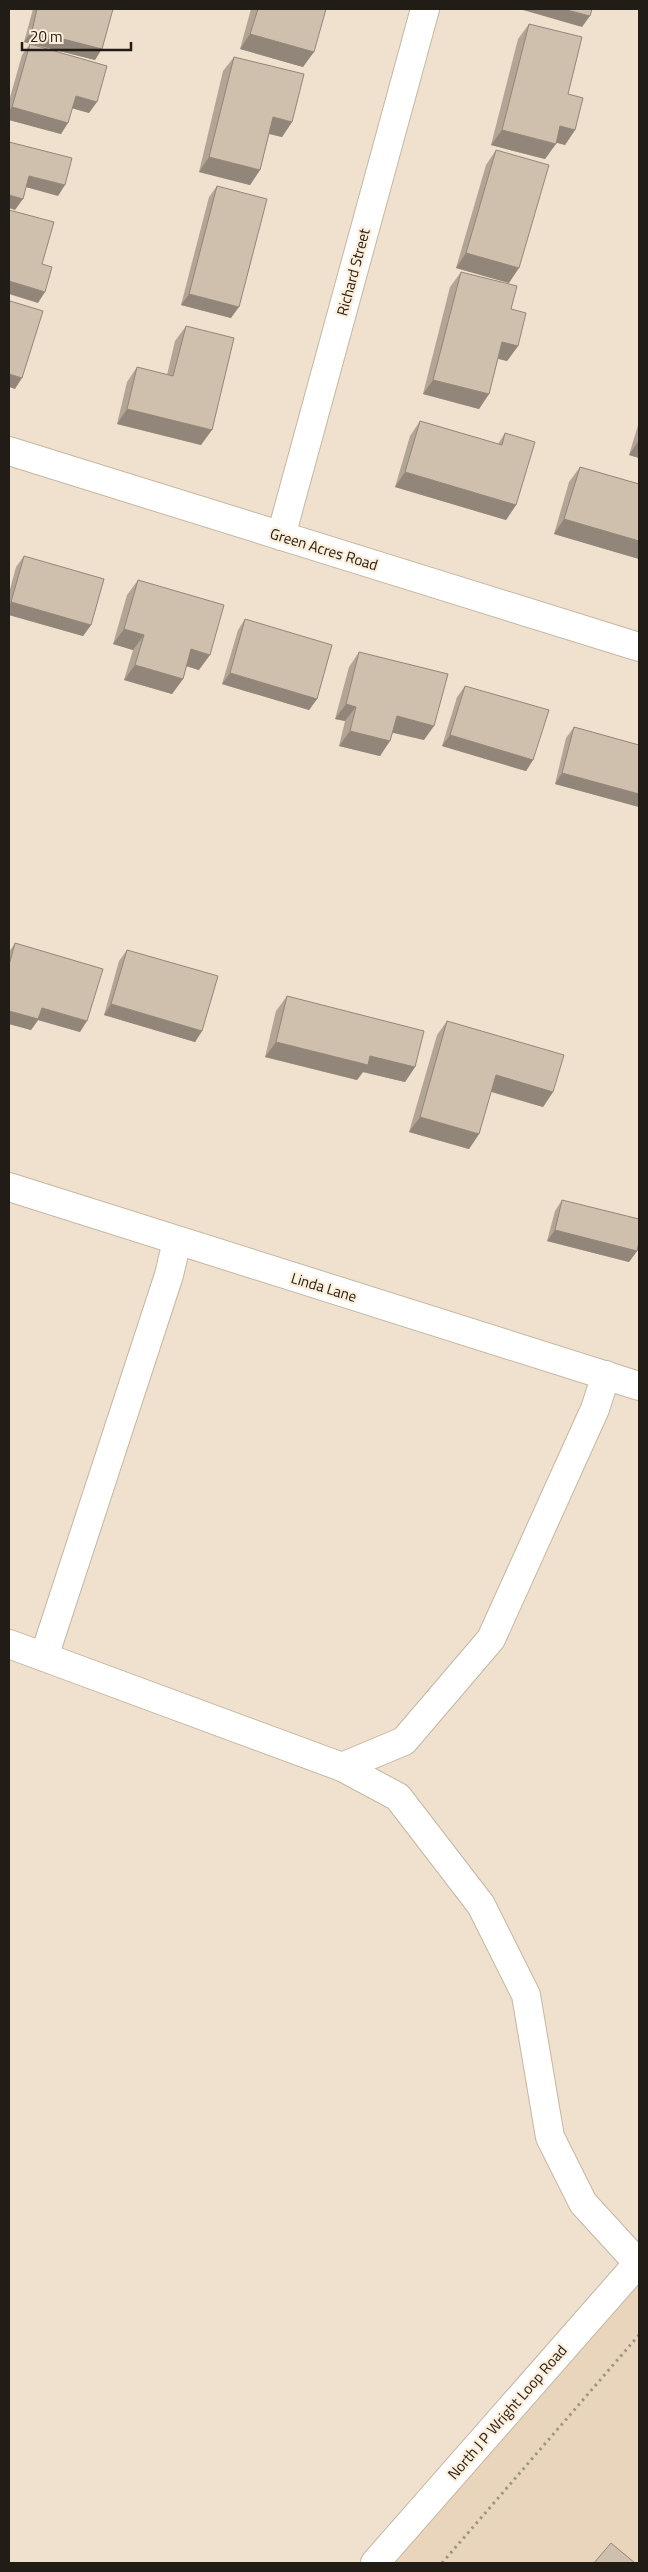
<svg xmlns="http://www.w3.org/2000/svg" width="648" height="2572" font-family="'Titillium Web',sans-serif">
<rect width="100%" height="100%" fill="#efe1cd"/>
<!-- built -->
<path fill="#e9d5bc" d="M639,2262v301h-264z"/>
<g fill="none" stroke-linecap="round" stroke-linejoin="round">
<defs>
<g id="minor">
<path d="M9,451l630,196"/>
<path d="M281,536l144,-527"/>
<path d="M9,1187l630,199"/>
<path d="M9,1644l333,123 62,-26 87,-102 104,-230 11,-34"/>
<path d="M44,1657l125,-382 8,-34"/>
<path d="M342,1767l56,30 83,108 45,90 24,142 33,66 55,60"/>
</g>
<path id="major" d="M375,2563l264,-301"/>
</defs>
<!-- minor casing -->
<use href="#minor" stroke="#c5b7a3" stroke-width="30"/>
<!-- major casing -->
<use href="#major" stroke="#c5b7a3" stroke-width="30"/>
<!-- path -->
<path stroke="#9f9586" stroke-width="3" stroke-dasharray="2.5 4" stroke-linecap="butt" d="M442,2563l197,-228"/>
<!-- minor -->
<use href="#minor" stroke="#fff" stroke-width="28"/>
<!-- major -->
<use href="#major" stroke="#fff" stroke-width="28"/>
</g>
<!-- wall -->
<g fill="#b2a595">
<path d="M33,9h80l-18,51 -71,-18z"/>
<path d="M251,9h75l-23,58 -63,-18z"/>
<path d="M529,24l39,70 7,36 -10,15 -9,-3 -11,17 -54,-14 27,-106z"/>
<path d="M30,44l59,69 -17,-5 -11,26 -52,-14v-19l13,-46z"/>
<path d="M234,57l58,65 -10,15 -13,-3 -9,36 -10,15 -51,-13 24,-101z"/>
<path d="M496,150l13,133 -53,-15 30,-103z"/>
<path d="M217,186l14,132 -50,-13 28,-108z"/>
<path d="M461,272l50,37 7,37 -11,15 -9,-2 -9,35 -10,15 -56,-15 27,-107z"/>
<path d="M186,326l15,119 -84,-21 10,-42 10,-15 30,8 8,-34z"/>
<path d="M420,421l78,23 7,-11 11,72 -10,15 -111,-33 15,-51z"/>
<path d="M639,422v36l-10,-3z"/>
<path d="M580,467l59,17v75l-85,-25 15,-52z"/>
<path d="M24,556l67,69 -8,11 -74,-21v-22l7,-26z"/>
<path d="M138,580l61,90 -13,-4 -3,13 -11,15 -48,-14 9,-30 -20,-6 14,-49z"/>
<path d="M245,619l72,80 -8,11 -87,-26 16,-54z"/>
<path d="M359,652l65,88 -31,-7 -13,23 -41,-10 6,-25 -10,-2 14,-52z"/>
<path d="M465,686l68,74 -7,11 -84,-25 15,-49z"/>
<path d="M574,727l65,18v62l-84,-23 11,-46z"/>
<path d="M15,943l65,89 -42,-12 -7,10 -22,-6v-72z"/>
<path d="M127,950l75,81 -7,11 -91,-27 15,-54z"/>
<path d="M287,996l128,71 -10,15 -42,-10 -6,8 -92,-23 11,-46z"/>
<path d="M447,1021l106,71 -10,15 -52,-15 -12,42 -10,15 -60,-17 28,-97z"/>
<path d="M562,1200l75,51 -8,11 -82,-21 8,-30z"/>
</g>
<!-- shaded-wall -->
<g fill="#918679">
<path d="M524,9h39l27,7 -8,11 -59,-17z"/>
<path d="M32,31l70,18 -7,11 -71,-18z"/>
<path d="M250,34l64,18 -11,15 -63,-18z"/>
<path d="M76,96l21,6 -8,11 -21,-6z"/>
<path d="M12,107l56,16 -7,11 -52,-14v-9z"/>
<path d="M273,117l19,5 -10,15 -20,-5z"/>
<path d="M560,126l15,4 -10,15 -15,-4z"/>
<path d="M502,130l54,14 -11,15 -54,-14z"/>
<path d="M209,157l51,13 -10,15 -51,-13z"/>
<path d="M29,176l36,9 -7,11 -36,-10z"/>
<path d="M9,195l14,4 -8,11 -6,-2z"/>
<path d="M466,253l53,15 -10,15 -53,-15z"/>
<path d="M9,281l36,11 -7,11 -29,-9z"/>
<path d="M189,294l50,13 -8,11 -50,-13z"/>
<path d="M502,342l16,4 -11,15 -15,-4z"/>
<path d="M9,374l13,4 -7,11 -6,-2z"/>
<path d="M433,380l56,14 -10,15 -56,-15z"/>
<path d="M127,409l85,21 -11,15 -84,-21z"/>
<path d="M639,440v18l-10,-3z"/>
<path d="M405,472l111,33 -10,15 -111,-33z"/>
<path d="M564,519l75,22v18l-85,-25z"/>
<path d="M11,602l80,23 -8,11 -74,-21v-10z"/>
<path d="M124,629l20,6 -11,15 -20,-6z"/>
<path d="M191,649l19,6 -11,15 -19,-6z"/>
<path d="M135,665l48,14 -11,15 -48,-14z"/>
<path d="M230,673l87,26 -8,11 -87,-26z"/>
<path d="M346,704l10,3 -11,14 -10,-2z"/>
<path d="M397,716l37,10 -10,14 -37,-9z"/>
<path d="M350,731l40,10 -10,15 -41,-10z"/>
<path d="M450,735l83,25 -7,11 -84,-25z"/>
<path d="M562,773l77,21v13l-84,-23z"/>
<path d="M111,1004l91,27 -7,11 -91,-27z"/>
<path d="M42,1008l45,13 -7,11 -42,-12 -7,10 -22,-6v-13z"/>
<path d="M276,1042l94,14 45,11 -10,15 -42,-10 -6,8 -92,-23z"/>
<path d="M496,1075l57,17 -10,15 -57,-17z"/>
<path d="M420,1117l59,17 -10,15 -60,-17z"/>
<path d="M555,1230l82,21 -8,11 -82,-21z"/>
</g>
<!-- building -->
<g fill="#cfc0ad" stroke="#918679">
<path d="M37,9h76l-11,40 -70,-18z"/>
<path d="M258,9h68l-12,43 -64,-18z"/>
<path d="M563,9h29l-2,7z"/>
<path d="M529,24l53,13 -14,57 15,4 -8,32 -15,-4 -4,18 -54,-14z"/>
<path d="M30,44l77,22 -10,36 -21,-6 -8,27 -56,-16z"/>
<path d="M234,57l70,17 -12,48 -19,-5 -13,53 -51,-13z"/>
<path d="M9,142l63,16 -7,27 -36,-9 -6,23 -14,-4z"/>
<path d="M496,150l53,15 -30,103 -53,-15z"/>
<path d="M217,186l50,13 -28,108 -50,-13z"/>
<path d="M9,210l45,12 -12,42 10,3 -7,25 -36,-11z"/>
<path d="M461,272l56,14 -6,23 15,4 -8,33 -16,-4 -13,52 -56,-14z"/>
<path d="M10,301l33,10 -21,67 -13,-4v-69z"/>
<path d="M186,326l48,12 -22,92 -85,-21 10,-42 36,9z"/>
<path d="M420,421l82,24 3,-12 30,9 -19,63 -111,-33z"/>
<path d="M580,467l59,17v57l-75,-22z"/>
<path d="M24,556l80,23 -13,46 -80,-23z"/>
<path d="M138,580l86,25 -14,50 -19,-6 -8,30 -48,-14 9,-30 -20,-6z"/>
<path d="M245,619l87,26 -15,54 -87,-26z"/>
<path d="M359,652l89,22 -14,52 -37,-10 -7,25 -40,-10 6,-24 -10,-3z"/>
<path d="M465,686l84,24 -16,50 -83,-25z"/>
<path d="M574,727l65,18v49l-77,-21z"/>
<path d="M15,943l88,26 -16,52 -45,-13 -4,11 -29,-8v-46z"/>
<path d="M127,950l91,26 -16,55 -91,-27z"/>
<path d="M287,996l137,35 -9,36 -45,-11 -2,9 -92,-23z"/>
<path d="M447,1021l117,34 -11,37 -57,-17 -17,59 -59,-17z"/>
<path d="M562,1200l77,19v23l-2,9 -82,-21z"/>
<path d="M611,2543l24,20h-41z"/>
</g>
<g text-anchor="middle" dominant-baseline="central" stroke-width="4.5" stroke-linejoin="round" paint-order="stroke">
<!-- street labels -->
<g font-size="15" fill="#211c15" stroke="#fdeeda">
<text transform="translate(353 272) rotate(-75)">Richard Street</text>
<text transform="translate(324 549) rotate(17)">Green Acres Road</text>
<text transform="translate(324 1287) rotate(17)">Linda Lane</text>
<text transform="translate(507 2412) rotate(-49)">North J P Wright Loop Road</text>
</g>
</g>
<!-- border -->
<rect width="648" height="2572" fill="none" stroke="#211c15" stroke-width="20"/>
<!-- scale -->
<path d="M22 42v8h109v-8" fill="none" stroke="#211c15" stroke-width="2.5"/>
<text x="30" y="42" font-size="15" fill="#211c15" stroke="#fdeeda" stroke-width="4" paint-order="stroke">20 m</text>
</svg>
